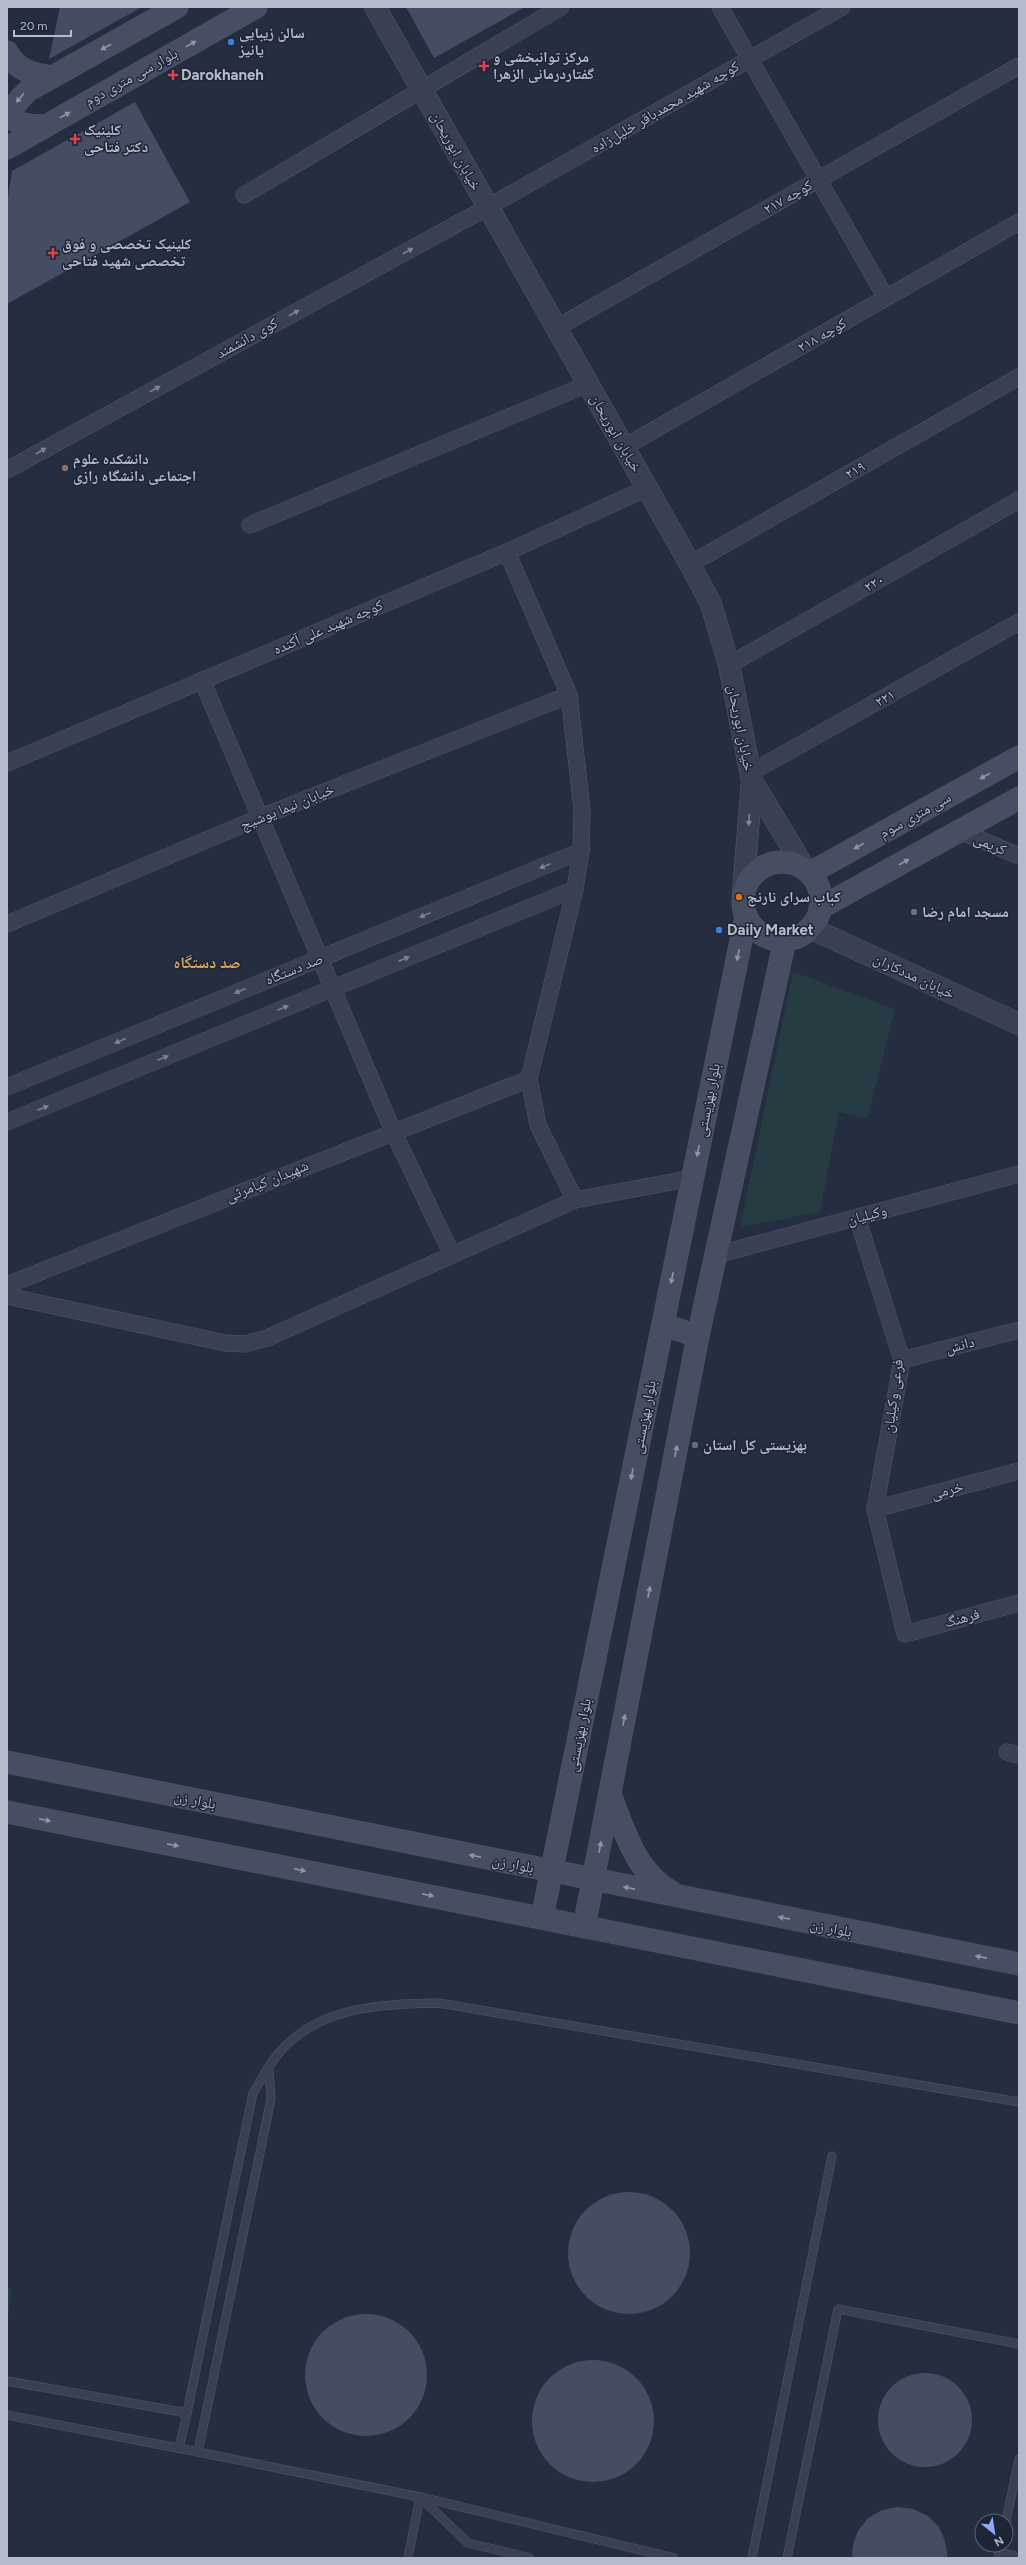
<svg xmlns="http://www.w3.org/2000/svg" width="1026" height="2565" font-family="Figtree,'Noto Naskh Arabic',sans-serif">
<rect width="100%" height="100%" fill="#252d41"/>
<!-- green -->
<g fill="#273b42">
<path d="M793,972l102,37 -28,110 -28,-7 -19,100 -80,15z"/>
<path d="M7,2288l5,1 -5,36z"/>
</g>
<!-- building -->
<g fill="#444d63">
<path d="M60,7h82l-93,52z"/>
<path d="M406,7h119l-91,51z"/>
<path d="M135,102l55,100 -183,102v-101l5,-32z"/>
<circle cx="629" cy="2253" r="61"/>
<circle cx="366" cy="2375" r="61"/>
<circle cx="593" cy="2421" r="61"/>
<circle cx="925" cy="2420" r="47"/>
<path d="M898,2507l15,2 15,7 11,11 6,14 3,17h-96l1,-13 5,-14 10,-13 14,-8z"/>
</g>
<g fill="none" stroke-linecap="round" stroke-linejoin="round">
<defs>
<g id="service">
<path d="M7,2381l180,32 66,-320c8,-12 15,-27 25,-39 40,-48 103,-50 161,-51l580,99"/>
<path d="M7,2415l191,37 73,-353 -2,-29"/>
<path d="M179,2448l8,-35"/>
<path d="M198,2452l222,45 48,46 62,15"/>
<path d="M1006,2521l13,-62"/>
<path d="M999,2552l20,5"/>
<path d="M408,2558l12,-61 254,61"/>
<path d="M752,2558l80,-402"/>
<path d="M787,2558l51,-249 181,35"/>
<path d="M998,2558l3,-13"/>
</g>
<g id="minor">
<path d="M720,7l166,291"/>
<path d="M244,195l317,-188"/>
<path d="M556,328l463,-262"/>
<path d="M624,447l395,-225"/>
<path d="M7,470l481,-263 354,-200"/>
<path d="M250,525l338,-141"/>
<path d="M507,552l62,143 13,114 -1,42 -6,38 -46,190 9,46 37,75 118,-22"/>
<path d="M690,564l329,-187"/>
<path d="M729,665l290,-165"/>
<path d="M202,680l191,451 59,124"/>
<path d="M7,763l500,-211 140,-64"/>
<path d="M750,773l269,-151"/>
<path d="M960,831l59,25"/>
<path d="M7,924l254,-107 308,-122"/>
<path d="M7,1087l574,-236"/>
<path d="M7,1122l568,-233"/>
<path d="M857,1217l45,143 -27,149 30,125 114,-31"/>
<path d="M716,1255l303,-81"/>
<path d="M7,1285l522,-206"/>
<path d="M7,1296l218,47 20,1 22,-6 308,-138"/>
<path d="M902,1360l117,-30"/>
<path d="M875,1509l144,-38"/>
<path d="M1007,1752l12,3"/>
</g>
<g id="tertiary">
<path d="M375,7l315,557 21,40 18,61 23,116 -9,111"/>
<path d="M752,781l53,88"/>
<path d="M810,928l209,96"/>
</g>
<g id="secondary">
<path d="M7,52c10,19 26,22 45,25"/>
<path d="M45,126c-35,0 -45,-10 -16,-36l148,-83"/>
<path d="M7,148l249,-141"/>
<circle cx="782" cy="901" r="39"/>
<path d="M810,873l209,-116"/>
<path d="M820,908l199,-110"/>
<path d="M663,1325l35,11"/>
<path d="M7,1762l1012,202"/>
<path d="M610,1794c14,36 26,80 63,99"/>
<path d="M7,1812l1012,201"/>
<path d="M542,1918l204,-1002"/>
<path d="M584,1927l114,-591 87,-396"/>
</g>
</defs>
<!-- service casing -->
<use href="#service" stroke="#515868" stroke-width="9"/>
<!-- minor casing -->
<use href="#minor" stroke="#515868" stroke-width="17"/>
<!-- tertiary casing -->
<use href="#tertiary" stroke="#515868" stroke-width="22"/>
<!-- secondary casing -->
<use href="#secondary" stroke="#515868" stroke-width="23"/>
<!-- service -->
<use href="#service" stroke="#394051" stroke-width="8"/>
<!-- minor -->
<use href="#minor" stroke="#394051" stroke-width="16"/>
<!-- tertiary -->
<use href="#tertiary" stroke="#394051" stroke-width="21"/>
<!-- secondary -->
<use href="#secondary" stroke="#474e64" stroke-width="22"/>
</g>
<!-- one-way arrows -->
<defs><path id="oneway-solid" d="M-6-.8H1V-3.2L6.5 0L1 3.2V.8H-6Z"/></defs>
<g fill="#8f95a7">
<use href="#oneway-solid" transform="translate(191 44) rotate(-29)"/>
<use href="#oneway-solid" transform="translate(106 47) rotate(151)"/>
<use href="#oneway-solid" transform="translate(20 98) rotate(132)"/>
<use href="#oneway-solid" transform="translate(65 115) rotate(-29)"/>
<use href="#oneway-solid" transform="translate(985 776) rotate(151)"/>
<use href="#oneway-solid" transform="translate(859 846) rotate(151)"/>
<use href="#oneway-solid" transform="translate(904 862) rotate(-29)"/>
<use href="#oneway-solid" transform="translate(738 955) rotate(101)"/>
<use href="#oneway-solid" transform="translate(698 1151) rotate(101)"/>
<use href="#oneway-solid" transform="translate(672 1278) rotate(102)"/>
<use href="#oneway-solid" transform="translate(676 1451) rotate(-79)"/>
<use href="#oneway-solid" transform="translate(632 1474) rotate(101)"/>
<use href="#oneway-solid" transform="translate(649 1592) rotate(-79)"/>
<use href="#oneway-solid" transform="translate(624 1720) rotate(-79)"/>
<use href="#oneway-solid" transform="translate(45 1820) rotate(11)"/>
<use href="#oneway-solid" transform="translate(173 1845) rotate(11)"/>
<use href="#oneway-solid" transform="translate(600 1847) rotate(-79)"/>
<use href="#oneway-solid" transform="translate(475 1856) rotate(-169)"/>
<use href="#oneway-solid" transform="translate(300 1870) rotate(11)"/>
<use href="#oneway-solid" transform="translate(629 1888) rotate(-169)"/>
<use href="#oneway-solid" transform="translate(428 1895) rotate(11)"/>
<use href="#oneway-solid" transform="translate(784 1918) rotate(-169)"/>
<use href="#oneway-solid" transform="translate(981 1957) rotate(-169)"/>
</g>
<g fill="#7e8494">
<use href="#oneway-solid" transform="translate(408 251) rotate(-29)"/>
<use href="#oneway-solid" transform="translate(294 313) rotate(-29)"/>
<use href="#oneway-solid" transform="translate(155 389) rotate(-29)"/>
<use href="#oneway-solid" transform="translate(41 451) rotate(-29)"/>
<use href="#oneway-solid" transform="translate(749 820) rotate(94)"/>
<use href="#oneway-solid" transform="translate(545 866) rotate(158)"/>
<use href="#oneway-solid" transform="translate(425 915) rotate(158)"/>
<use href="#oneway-solid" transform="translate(404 959) rotate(-22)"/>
<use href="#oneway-solid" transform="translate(240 991) rotate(158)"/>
<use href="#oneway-solid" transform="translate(283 1008) rotate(-22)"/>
<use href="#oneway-solid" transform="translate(120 1041) rotate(158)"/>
<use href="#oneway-solid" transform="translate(163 1058) rotate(-22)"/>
<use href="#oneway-solid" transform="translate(43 1108) rotate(-22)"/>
</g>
<!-- markers -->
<g fill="#3f7fe0" stroke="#1e2536" stroke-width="1.5">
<circle cx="231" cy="42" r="4"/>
<circle cx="719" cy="930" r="4"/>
</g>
<g fill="#e0444e" stroke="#1e2536" stroke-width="1.5">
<path d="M482 60h4v4h4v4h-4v4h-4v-4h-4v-4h4z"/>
<path d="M171 69h4v4h4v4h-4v4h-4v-4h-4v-4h4z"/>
<path d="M73 133h4v4h4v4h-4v4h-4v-4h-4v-4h4z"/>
<path d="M51 247h4v4h4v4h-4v4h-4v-4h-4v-4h4z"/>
</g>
<circle fill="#8d6e63" stroke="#1e2536" stroke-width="1.5" cx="65" cy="468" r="4"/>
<circle fill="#e8710a" stroke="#1e2536" stroke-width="1.5" cx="739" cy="897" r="4"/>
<circle fill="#6b7280" stroke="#1e2536" stroke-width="1.5" cx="914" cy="912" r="4"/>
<circle fill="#5c6f8a" stroke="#1e2536" stroke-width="1.5" cx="695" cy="1445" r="4"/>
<g text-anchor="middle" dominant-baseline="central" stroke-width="3" stroke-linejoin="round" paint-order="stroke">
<!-- poi labels -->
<g font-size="15" font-weight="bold" fill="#b6bbcb" stroke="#1e2536" text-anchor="start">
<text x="239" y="33">سالن زیبایی<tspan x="239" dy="17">یانیز</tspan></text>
<text x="493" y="57">مرکز توانبخشی و<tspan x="493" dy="17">گفتاردرمانی الزهرا</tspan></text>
<text x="181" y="75">Darokhaneh</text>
<text x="84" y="130">کلینیک<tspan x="84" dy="17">دکتر فتاحی</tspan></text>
<text x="62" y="244">کلینیک تخصصی و فوق<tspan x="62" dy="17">تخصصی شهید فتاحی</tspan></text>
<text x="73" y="459">دانشکده علوم<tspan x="73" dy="17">اجتماعی دانشگاه رازی</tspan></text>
<text x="747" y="897">کباب سرای نارنج</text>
<text x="922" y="912">مسجد امام رضا</text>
<text x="727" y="930">Daily Market</text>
<text x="703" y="1445">بهزیستی کل استان</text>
</g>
<!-- street labels -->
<g font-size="15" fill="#b6bbcb" stroke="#1e2536">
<text transform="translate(131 77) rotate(-29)">بلوار سی متری دوم</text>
<text transform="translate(665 107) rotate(-30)">کوچه شهید محمدباقر خلیل‌زاده</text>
<text transform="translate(456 151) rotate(61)">خیابان ابوریحان</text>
<text transform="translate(788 197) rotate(-30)">کوچه ۲۱۷</text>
<text transform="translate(822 335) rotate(-30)">کوچه ۲۱۸</text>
<text transform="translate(247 338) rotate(-29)">کوی دانشمند</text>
<text transform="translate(616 433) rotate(60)">خیابان ابوریحان</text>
<text transform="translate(855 470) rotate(-30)">۲۱۹</text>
<text transform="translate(874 583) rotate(-30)">۲۲۰</text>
<text transform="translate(328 627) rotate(-23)">کوچه شهید علی آکنده</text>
<text transform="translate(885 698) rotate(-29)">۲۲۱</text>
<text transform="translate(741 728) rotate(79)">خیابان ابوریحان</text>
<text transform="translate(287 807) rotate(-22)">خیابان نیما یوشیج</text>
<text transform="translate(915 815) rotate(-29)">سی متری سوم</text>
<text transform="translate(990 844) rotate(23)">کریمی</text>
<text transform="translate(294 969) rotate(-22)">صد دستگاه</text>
<text transform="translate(914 976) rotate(25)">خیابان مددکاران</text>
<text transform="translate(708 1100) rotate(-79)">بلوار بهزیستی</text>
<text transform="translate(267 1181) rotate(-22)">شهیدان کیامرثی</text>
<text transform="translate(867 1215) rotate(-15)">وکیلیان</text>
<text transform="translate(960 1345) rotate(-14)">دانش</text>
<text transform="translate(893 1396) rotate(-82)">فرعی وکیلیان</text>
<text transform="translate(644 1417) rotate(-79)">بلوار بهزیستی</text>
<text transform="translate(947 1490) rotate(-15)">خرمی</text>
<text transform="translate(962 1618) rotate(-15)">فرهنگ</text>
<text transform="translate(579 1735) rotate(-79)">بلوار بهزیستی</text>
<text transform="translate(195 1800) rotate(11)">بلوار زن</text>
<text transform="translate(513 1864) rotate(11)">بلوار زن</text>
<text transform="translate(831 1928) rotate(11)">بلوار زن</text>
</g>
<!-- neighbourhood labels -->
<g font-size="16" font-weight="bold" fill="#d8a565" stroke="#1e2536">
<text x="207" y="962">صد دستگاه</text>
</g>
</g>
<!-- border -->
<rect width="1026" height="2565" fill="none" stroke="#b6bbcb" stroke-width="16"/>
<!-- north arrow -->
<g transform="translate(994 2533) rotate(150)"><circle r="19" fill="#1e2536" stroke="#5b6172"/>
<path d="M0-3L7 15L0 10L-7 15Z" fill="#8ca9fa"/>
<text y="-6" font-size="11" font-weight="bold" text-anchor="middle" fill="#b6bbcb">N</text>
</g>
<!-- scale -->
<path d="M14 30v6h57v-6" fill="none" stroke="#b6bbcb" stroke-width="2"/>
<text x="20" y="30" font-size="12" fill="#b6bbcb" stroke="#1e2536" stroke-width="3" paint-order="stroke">20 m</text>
</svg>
